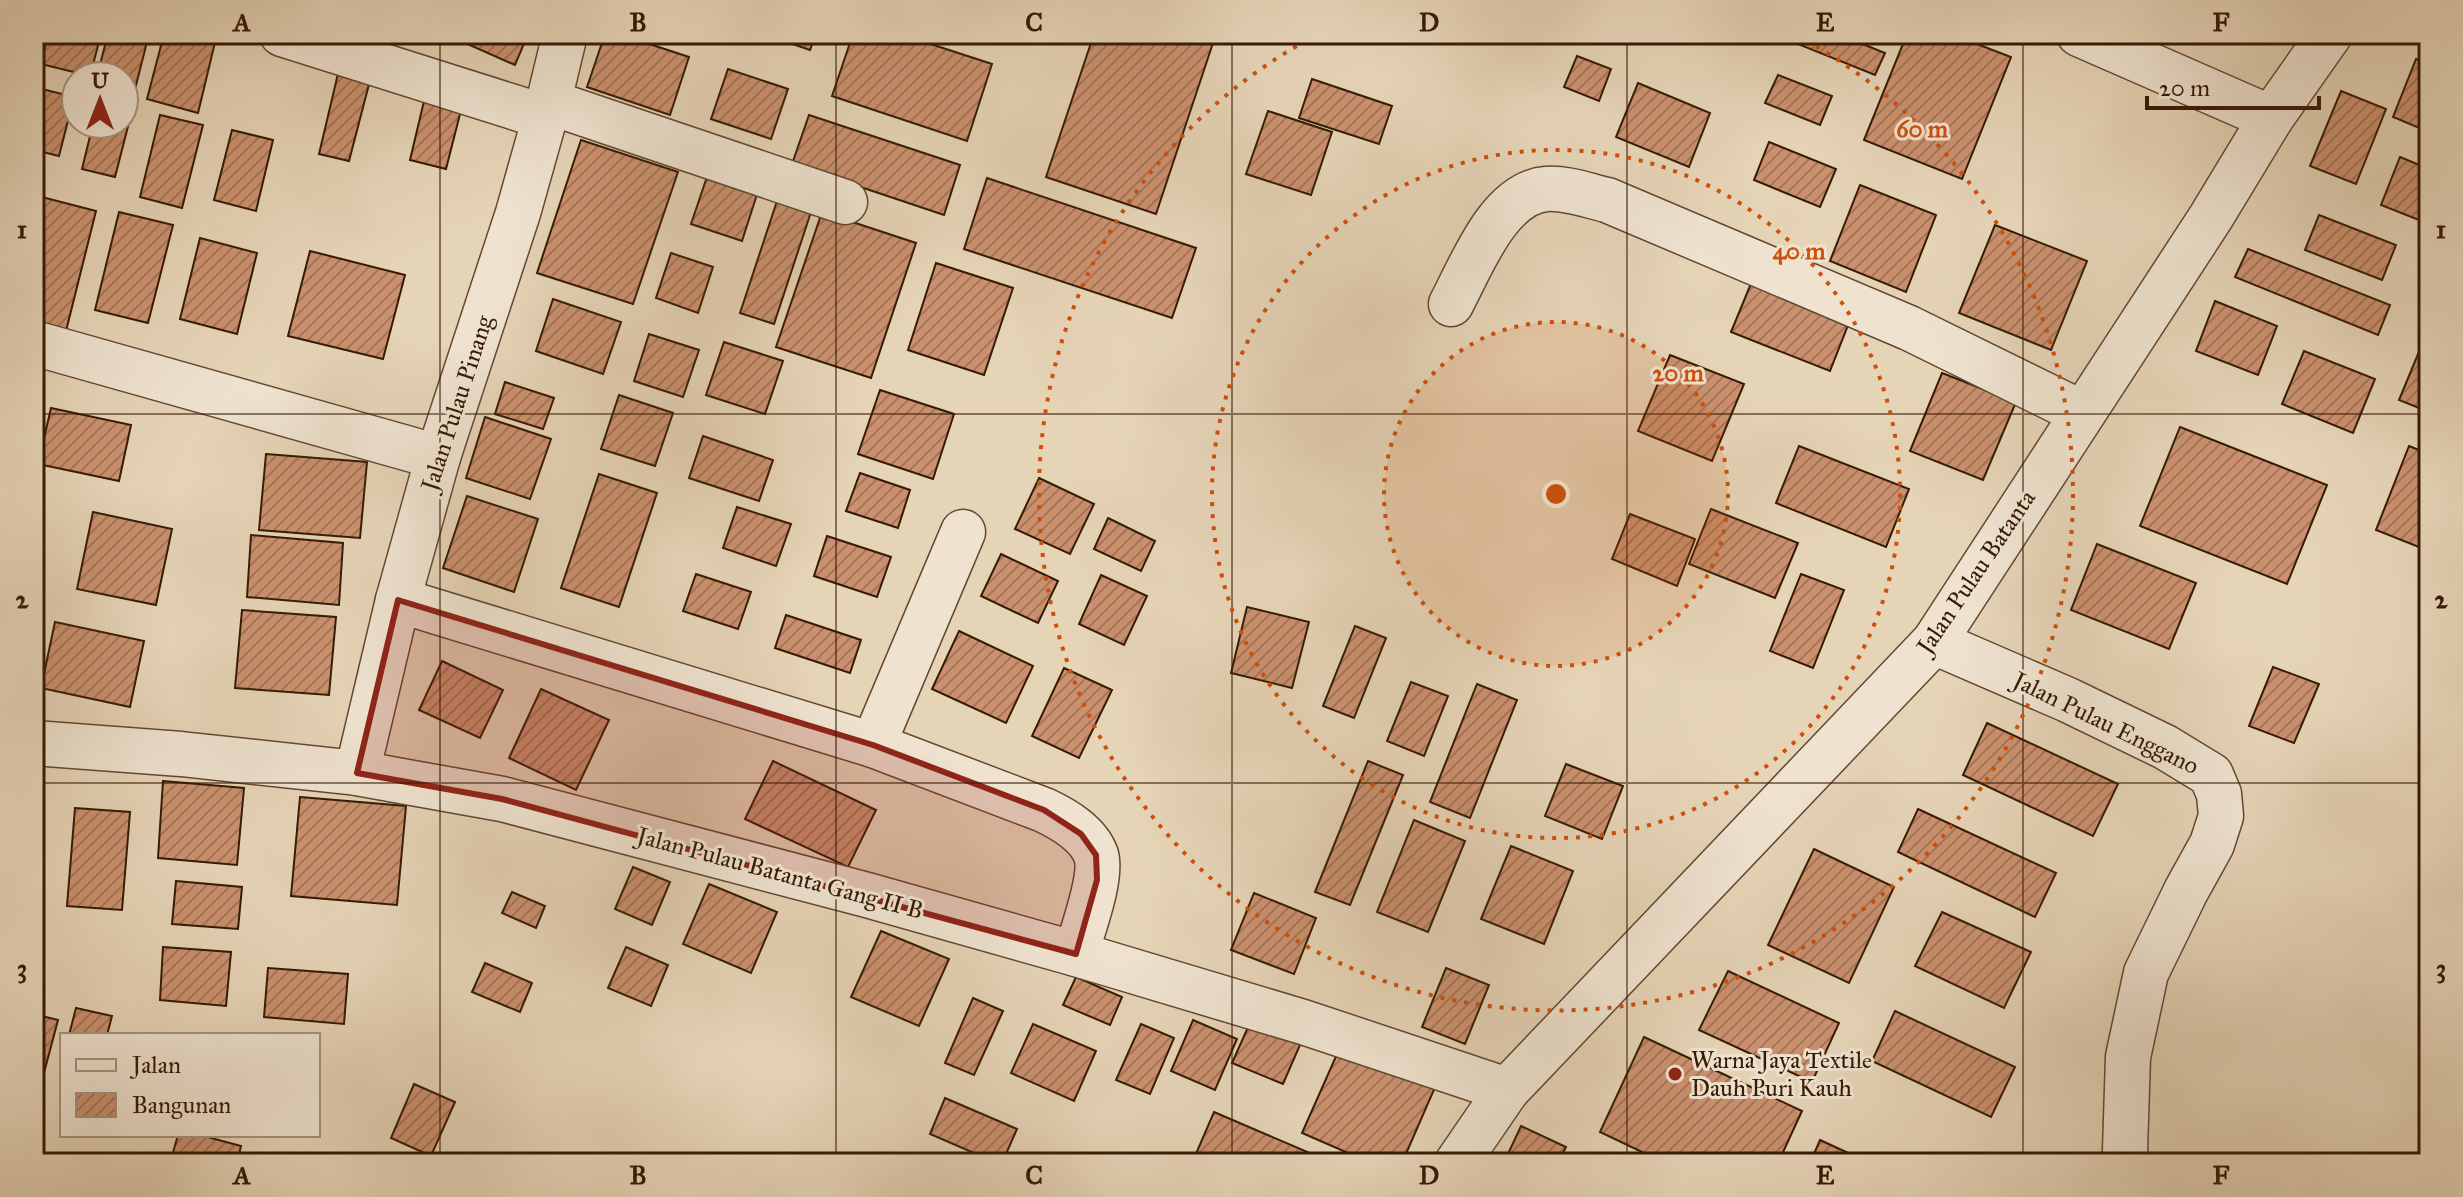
<svg xmlns="http://www.w3.org/2000/svg" width="2463" height="1197" font-family="'IM FELL Great Primer',serif">
<defs>
<pattern id="building-hatch" width="6" height="6" patternUnits="userSpaceOnUse" patternTransform="scale(2)"><rect width="6" height="6" fill="#cb916e"/><path d="M-1 1l2-2M0 6l6-6M5 7l2-2" fill="none" stroke="#a67658"/></pattern>
</defs>
<rect width="100%" height="100%" fill="#e6d4b7"/>
<filter id="stains"><feTurbulence type="fractalNoise" baseFrequency=".0025" numOctaves="4"/><feColorMatrix values="0 0 0 0 .2 0 0 0 0 .09 0 0 0 0 .02 0 0 0 .5 -.17"/></filter>
<radialGradient id="worn" r=".72"><stop offset=".6" stop-color="#630" stop-opacity="0"/><stop offset="1" stop-color="#630" stop-opacity=".3"/></radialGradient>
<!-- building -->
<g fill="url(#building-hatch)" stroke="#361a05" stroke-width="2">
<path d="M48,34h53l-11,42 -49,-12z"/>
<path d="M108,34h41l-15,59 -10,-3v-14h-27z"/>
<path d="M164,34h53l-19,79 -51,-14z"/>
<path d="M456,34h72l-13,31 -61,-27z"/>
<path d="M605,34h14l70,23 -19,58 -83,-28z"/>
<path d="M763,34h53l-6,16z"/>
<path d="M853,34h47l92,30 -25,77 -135,-45z"/>
<path d="M988,34h33l-3,10z"/>
<path d="M1094,34h101l19,6 -58,174 -110,-37z"/>
<path d="M1773,34h65l47,19 -10,22z"/>
<path d="M1907,34h44l60,23 -49,122 -98,-39z"/>
<path d="M1577,56l34,13 -12,32 -35,-14z"/>
<path d="M2416,59l13,5v68l-36,-15z"/>
<path d="M341,61l32,8 -24,92 -30,-7z"/>
<path d="M728,69l60,20 -17,50 -60,-20z"/>
<path d="M1778,75l54,21 -12,29 -55,-22z"/>
<path d="M1312,79l80,27 -13,38 -80,-26z"/>
<path d="M1638,83l72,30 -21,54 -73,-30z"/>
<path d="M34,87l40,10 -15,59 -25,-6z"/>
<path d="M2341,91l45,18 -30,75 -46,-18z"/>
<path d="M124,101l10,2 -19,74 -33,-8 11,-45h31z"/>
<path d="M424,101l37,9 -15,59 -36,-9z"/>
<path d="M1268,111l64,21 -21,63 -65,-21z"/>
<path d="M160,115l43,10 -21,83 -42,-11z"/>
<path d="M809,115l151,50 -16,50 -152,-51z"/>
<path d="M232,130l41,10 -17,71 -42,-11z"/>
<path d="M581,140l97,32 -45,132 -96,-31z"/>
<path d="M1769,142l67,27 -16,38 -66,-27z"/>
<path d="M2400,157l29,12v55l-48,-19z"/>
<path d="M711,165l50,17 -19,59 -51,-17z"/>
<path d="M987,178l209,70 -24,70 -208,-69z"/>
<path d="M1860,185l76,30 -30,77 -76,-31z"/>
<path d="M779,195l34,11 -39,118 -34,-11z"/>
<path d="M38,196l58,15 -31,124 -31,-7v-115z"/>
<path d="M119,212l54,13 -25,98 -53,-13z"/>
<path d="M822,212l94,31 -45,135 -95,-31z"/>
<path d="M2319,215l77,30 -14,35 -77,-30z"/>
<path d="M1995,225l92,36 -36,89 -92,-37z"/>
<path d="M200,238l57,15 -20,81 -57,-15z"/>
<path d="M2248,249l142,56 -12,30 -143,-58z"/>
<path d="M310,251l95,24 -22,84 -95,-23z"/>
<path d="M671,253l42,14 -15,46 -42,-15z"/>
<path d="M936,263l77,25 -29,87 -76,-25z"/>
<path d="M1752,281l98,39 -20,51 -99,-39z"/>
<path d="M553,299l68,23 -18,52 -67,-23z"/>
<path d="M2215,301l62,25 -19,49 -62,-24z"/>
<path d="M649,334l50,16 -16,47 -49,-16z"/>
<path d="M724,342l59,19 -18,53 -59,-19z"/>
<path d="M2423,342l6,2v68l-30,-12z"/>
<path d="M2304,351l71,28 -22,54 -71,-29z"/>
<path d="M1670,355l74,29 -32,77 -74,-30z"/>
<path d="M1942,373l74,29 -33,78 -73,-29z"/>
<path d="M505,382l49,16 -11,31 -48,-15z"/>
<path d="M880,390l74,24 -21,65 -75,-25z"/>
<path d="M619,395l54,18 -18,53 -54,-17z"/>
<path d="M51,408l80,17 -12,56 -81,-17z"/>
<path d="M485,417l66,22 -21,60 -64,-21z"/>
<path d="M2180,427l147,58 -40,99 -147,-58z"/>
<path d="M703,436l70,24 -14,41 -70,-23z"/>
<path d="M1799,446l110,43 -23,58 -110,-44z"/>
<path d="M2409,446l20,8v97l-53,-21z"/>
<path d="M266,454l101,8 -7,76 -101,-8z"/>
<path d="M860,473l50,17 -12,38 -52,-17z"/>
<path d="M599,474l58,19 -38,114 -58,-19z"/>
<path d="M1039,478l55,26 -24,50 -55,-25z"/>
<path d="M467,496l71,23 -24,73 -71,-24z"/>
<path d="M737,507l54,17 -15,42 -53,-18z"/>
<path d="M1711,509l87,34 -23,55 -86,-34z"/>
<path d="M93,512l79,17 -16,76 -79,-16z"/>
<path d="M1630,514l65,25 -18,47 -65,-27z"/>
<path d="M1108,518l47,23 -14,30 -47,-22z"/>
<path d="M251,535l92,8 -4,62 -92,-8z"/>
<path d="M827,536l64,21 -14,40 -63,-21z"/>
<path d="M2097,544l99,39 -27,66 -98,-39z"/>
<path d="M1001,554l57,27 -20,42 -57,-27z"/>
<path d="M696,574l55,18 -13,37 -55,-18z"/>
<path d="M1801,574l43,16 -31,78 -43,-17z"/>
<path d="M1101,575l46,21 -23,49 -45,-21z"/>
<path d="M1247,607l62,15 -17,66 -61,-15z"/>
<path d="M242,610l94,7 -7,78 -94,-7z"/>
<path d="M786,615l75,25 -11,33 -75,-25z"/>
<path d="M55,622l89,19 -14,66 -89,-19z"/>
<path d="M1355,626l31,12 -32,80 -31,-12z"/>
<path d="M959,631l74,35 -27,57 -74,-34z"/>
<path d="M442,661l61,29 -23,48 -61,-28z"/>
<path d="M2273,667l46,17 -25,59 -45,-17z"/>
<path d="M1064,668l48,22 -33,68 -47,-22z"/>
<path d="M1411,682l37,14 -24,60 -37,-15z"/>
<path d="M1477,684l40,16 -47,118 -40,-16z"/>
<path d="M541,689l68,31 -33,70 -67,-32z"/>
<path d="M1987,723l131,61 -25,52 -130,-61z"/>
<path d="M773,761l103,49 -28,57 -103,-48z"/>
<path d="M1368,761l35,14 -53,130 -35,-13z"/>
<path d="M1566,764l57,22 -21,53 -57,-23z"/>
<path d="M163,781l81,7 -7,77 -79,-7z"/>
<path d="M300,797l106,9 -9,99 -106,-9z"/>
<path d="M75,808l55,4 -8,98 -55,-4z"/>
<path d="M1918,809l138,64 -21,44 -137,-65z"/>
<path d="M1414,820l51,21 -37,91 -51,-20z"/>
<path d="M1511,846l62,25 -29,73 -63,-25z"/>
<path d="M1814,849l80,38 -45,96 -81,-38z"/>
<path d="M633,867l37,15 -18,43 -37,-16z"/>
<path d="M176,881l66,6 -4,42 -66,-5z"/>
<path d="M709,884l68,28 -26,61 -68,-29z"/>
<path d="M512,892l33,14 -9,22 -34,-15z"/>
<path d="M1254,893l62,25 -22,56 -63,-24z"/>
<path d="M1942,912l89,40 -27,56 -89,-42z"/>
<path d="M881,931l68,28 -30,67 -68,-29z"/>
<path d="M163,947l68,5 -5,54 -66,-6z"/>
<path d="M626,947l42,18 -17,41 -43,-18z"/>
<path d="M485,963l47,20 -12,29 -48,-20z"/>
<path d="M268,968l80,6 -4,50 -80,-7z"/>
<path d="M1446,968l43,17 -24,59 -43,-17z"/>
<path d="M1728,971l111,52 -27,59 -113,-52z"/>
<path d="M1076,977l46,20 -12,28 -47,-20z"/>
<path d="M973,998l30,13 -29,64 -29,-12z"/>
<path d="M76,1008l36,8 -5,19h-38z"/>
<path d="M1895,1011l120,56 -24,50 -119,-56z"/>
<path d="M34,1014l24,6 -22,83 -2,-1z"/>
<path d="M1253,1016l50,22 -20,46 -51,-21z"/>
<path d="M1193,1020l44,19 -22,51 -44,-19z"/>
<path d="M1033,1024l63,27 -22,50 -63,-28z"/>
<path d="M1141,1024l33,14 -24,56 -34,-14z"/>
<path d="M1644,1037l158,74 -24,52h-113l-65,-31z"/>
<path d="M1341,1045l95,40 -34,78h-31l-69,-30z"/>
<path d="M414,1084l41,18 -24,54 -40,-18z"/>
<path d="M945,1098l72,31 -15,34h-5l-67,-29z"/>
<path d="M1214,1112l119,51h-141z"/>
<path d="M1521,1126l45,21 -8,16h-42l-10,-5z"/>
<path d="M178,1135h22l41,11 -4,17h-67z"/>
<path d="M1820,1140l50,23h-60z"/>
</g>
<g fill="none" stroke-linecap="round" stroke-linejoin="round">
<defs>
<g id="minor">
<path d="M282,34l263,83"/>
<path d="M2079,34l192,84"/>
<path d="M549,102l296,100"/>
<path d="M1451,304c20,-37 47,-111 95,-115 19,-2 43,7 61,11l302,128 173,85"/>
<path d="M34,343l404,114"/>
<path d="M398,600l475,145 171,65c19,9 44,23 52,45 7,22 -14,76 -20,99"/>
<path d="M1934,642l134,58 97,47 46,28 8,19 2,22 -9,28 -26,47 -40,82 -18,84 -3,93 2,13"/>
<path d="M34,743l147,11 176,19 145,26 365,96 209,59 227,68 204,68"/>
<path d="M873,745l90,-213"/>
<path d="M357,773l41,-173 40,-143 80,-244 27,-96 20,-83"/>
<path d="M1457,1163l50,-73 427,-448 277,-425 60,-99 59,-84"/>
</g>
</defs>
<!-- minor casing -->
<use href="#minor" stroke="#624832" stroke-width="47"/>
<!-- minor -->
<use href="#minor" stroke="#efe3d0" stroke-width="44"/>
</g>
<!-- marked area -->
<path fill="#8f2418" fill-opacity="0.2" stroke="#8f2418" stroke-width="6" stroke-linejoin="round" d="M398,600l475,145 171,65 37,24 15,21 1,25 -21,74 -574,-155 -145,-26z"/>
<!-- grid -->
<path fill="none" stroke="#361a05" stroke-width="2" stroke-opacity="0.55" d="M440,34v1129M836,34v1129M1232,34v1129M1627,34v1129M2023,34v1129M34,414h2395M34,783h2395"/>
<!-- distance rings -->
<circle cx="1556" cy="494" r="172" fill="#cd500b" fill-opacity=".12"/>
<g fill="none" stroke="#cd500b" stroke-width="4" stroke-dasharray="4 8">
<circle cx="1556" cy="494" r="172"/>
<circle cx="1556" cy="494" r="344"/>
<path d="M1795 35A517 517 0 1 1 1317 35"/>
</g>
<!-- markers -->
<circle fill="#8f2418" stroke="#efe3d0" stroke-width="3" cx="1675" cy="1074" r="8"/>
<g text-anchor="middle" dominant-baseline="central" stroke-width="6" stroke-linejoin="round" paint-order="stroke">
<!-- street labels -->
<g font-size="24" fill="#361a05" stroke="#efe3d0">
<text transform="translate(457 403) rotate(-72)">Jalan Pulau Pinang</text>
<text transform="translate(1976 572) rotate(-56)">Jalan Pulau Batanta</text>
<text transform="translate(2106 723) rotate(26)">Jalan Pulau Enggano</text>
<text transform="translate(780 873) rotate(15)">Jalan Pulau Batanta Gang II B</text>
</g>
<!-- poi labels -->
<g font-size="24" fill="#361a05" stroke="#efe3d0" text-anchor="start">
<text x="1691" y="1060">Warna Jaya Textile<tspan x="1691" dy="28">Dauh Puri Kauh</tspan></text>
</g>
</g>
<circle cx="1556" cy="494" r="12" fill="#cd500b" stroke="#efe3d0" stroke-width="4"/>
<g font-size="24" text-anchor="middle" font-weight="bold" fill="#cd500b" stroke="#efe3d0" stroke-width="6" stroke-linejoin="round" paint-order="stroke">
<text x="1922" y="137">60 m</text>
<text x="1799" y="259">40 m</text>
<text x="1678" y="381">20 m</text>
</g>
<!-- margin -->
<rect width="2463" height="1197" fill="none" stroke="#e6d4b7" stroke-width="88"/>
<!-- legend -->
<rect x="60" y="1033" width="260" height="104" fill="#efe3d0" stroke="#a5937f" stroke-width="2"/>
<rect x="76" y="1059" width="40" height="12" fill="#efe3d0" stroke="#a5937f" stroke-width="2"/>
<text x="132" y="1073" font-size="24" fill="#361a05">Jalan</text>
<rect x="76" y="1093" width="40" height="24" fill="url(#building-hatch)" stroke="#a5937f" stroke-width="2"/>
<text x="132" y="1113" font-size="24" fill="#361a05">Bangunan</text>
<!-- north arrow -->
<g transform="translate(100 100)"><circle r="38" fill="#efe3d0" stroke="#a5937f" stroke-width="2"/>
<path d="M0-6L14 30L0 20L-14 30Z" fill="#8f2418"/>
<text y="-12" font-size="22" font-weight="bold" text-anchor="middle" fill="#361a05">U</text>
</g>
<!-- scale -->
<path d="M2147 96v12h172v-12" fill="none" stroke="#361a05" stroke-width="4"/>
<text x="2159" y="96" font-size="24" fill="#361a05" stroke="#efe3d0" stroke-width="6" paint-order="stroke">20 m</text>
<rect x="44" y="44" width="2375" height="1109" fill="none" stroke="#361a05" stroke-width="3"/>
<g font-size="26" text-anchor="middle" font-weight="bold" fill="#361a05">
<text x="242" y="31">A</text>
<text x="638" y="31">B</text>
<text x="1034" y="31">C</text>
<text x="1429" y="31">D</text>
<text x="1825" y="31">E</text>
<text x="2221" y="31">F</text>
<text x="22" y="238">1</text>
<text x="2441" y="238">1</text>
<text x="22" y="608">2</text>
<text x="2441" y="608">2</text>
<text x="22" y="977">3</text>
<text x="2441" y="977">3</text>
<text x="242" y="1184">A</text>
<text x="638" y="1184">B</text>
<text x="1034" y="1184">C</text>
<text x="1429" y="1184">D</text>
<text x="1825" y="1184">E</text>
<text x="2221" y="1184">F</text>
</g>
<rect width="100%" height="100%" filter="url(#stains)"/>
<rect width="100%" height="100%" fill="url(#worn)"/>
</svg>
